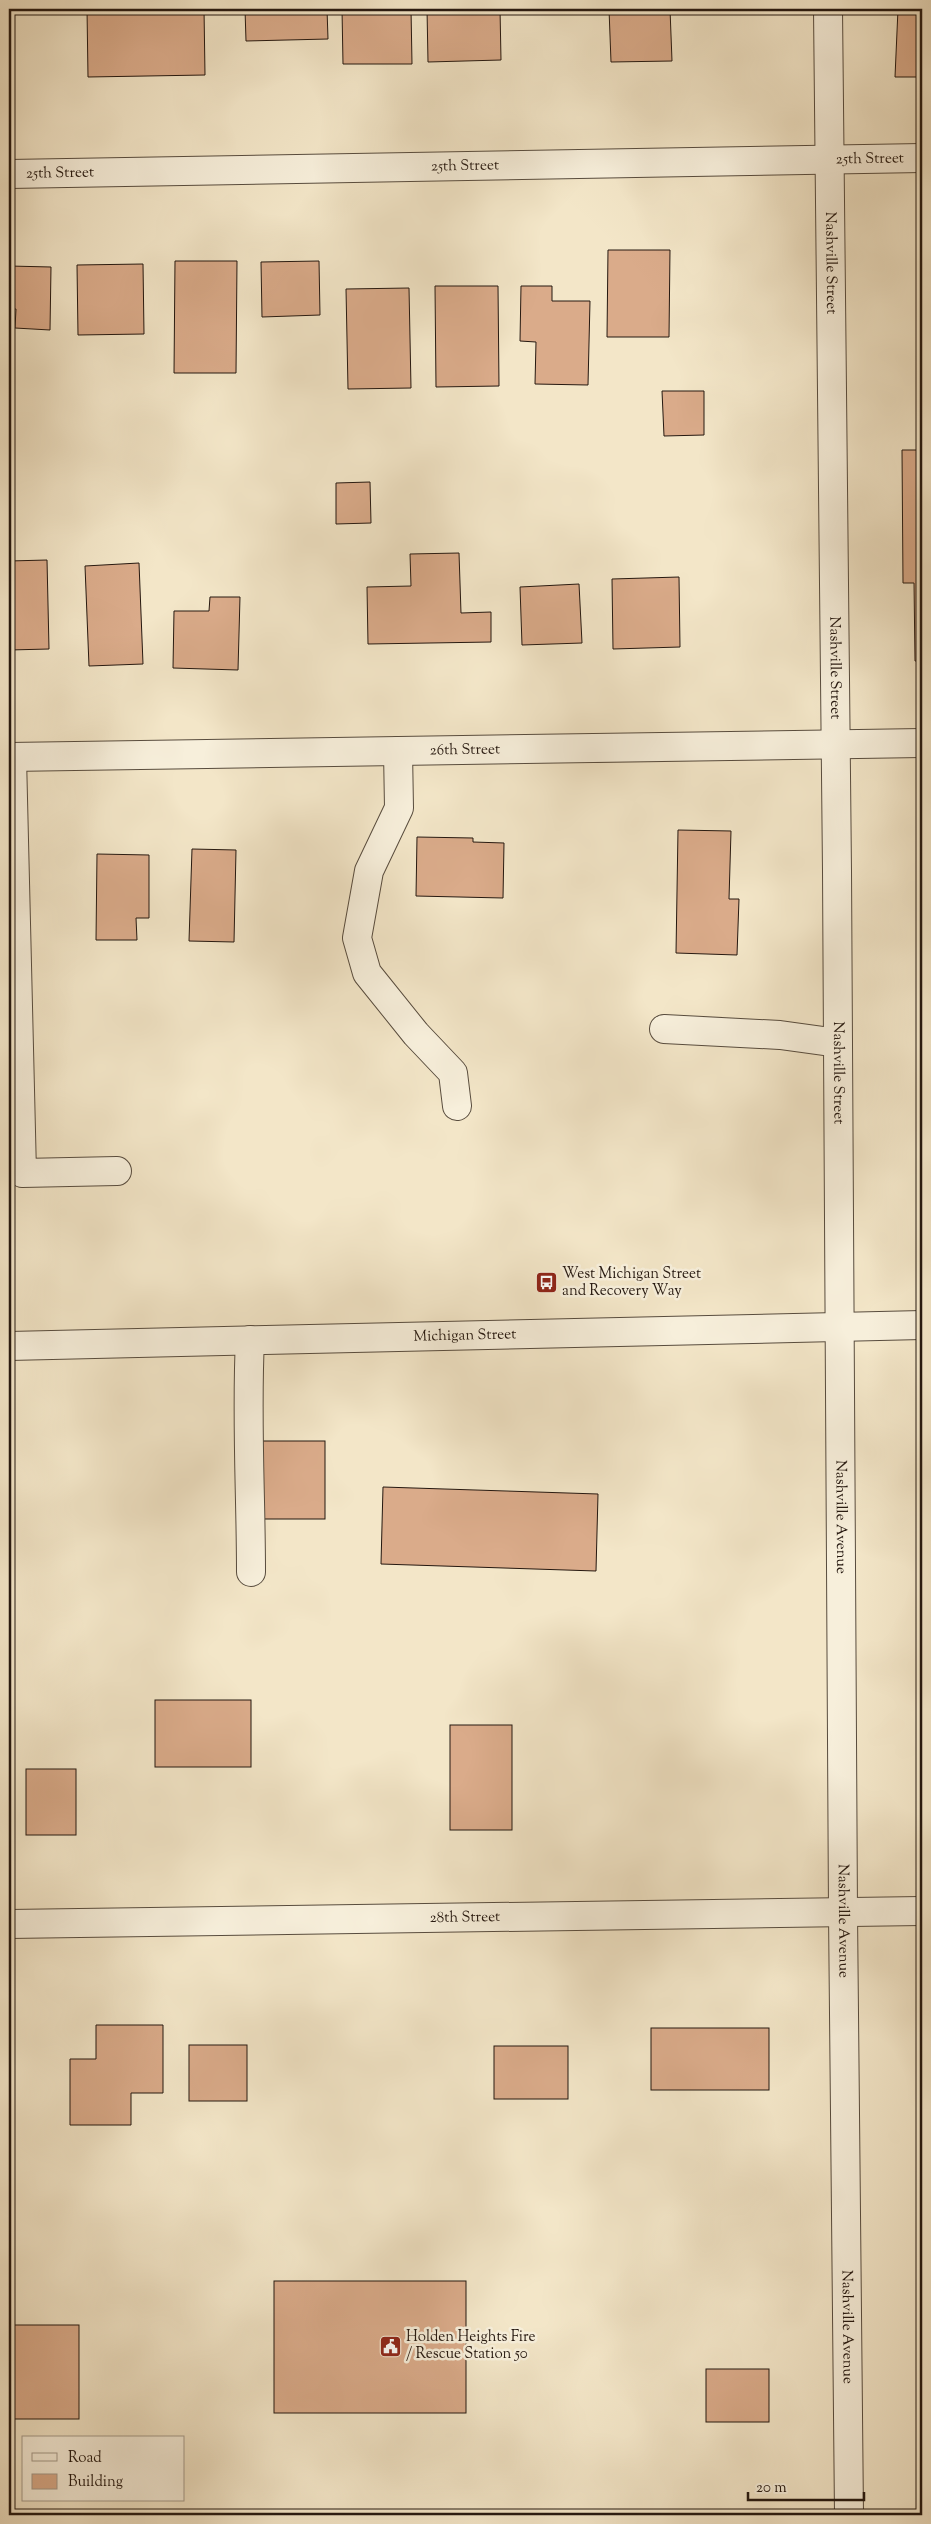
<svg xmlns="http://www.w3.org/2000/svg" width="931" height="2524" font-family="'Sorts Mill Goudy',serif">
<rect width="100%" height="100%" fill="#f3e6c8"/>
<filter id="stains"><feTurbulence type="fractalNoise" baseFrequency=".004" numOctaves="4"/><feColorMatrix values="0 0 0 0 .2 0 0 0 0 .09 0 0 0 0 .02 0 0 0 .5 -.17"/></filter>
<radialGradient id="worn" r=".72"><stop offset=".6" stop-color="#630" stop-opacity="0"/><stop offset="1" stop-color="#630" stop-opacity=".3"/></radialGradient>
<!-- building -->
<g fill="#daab8a" stroke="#251810">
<path d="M87,9h117l1,66 -117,2z"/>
<path d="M245,9h82l1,30 -82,2z"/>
<path d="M342,9h69l1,55h-69z"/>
<path d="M427,9h73l1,51 -73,2z"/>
<path d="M609,9h61l2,52 -61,1z"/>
<path d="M898,9h24v68h-27z"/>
<path d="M608,250h62l-1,87h-62z"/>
<path d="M175,261h62l-1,112h-62z"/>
<path d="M319,261l1,54 -58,2 -1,-55z"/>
<path d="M143,264l1,70 -66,1 -1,-70z"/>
<path d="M9,266l42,1 -1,63 -35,-2 1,-19h-7z"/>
<path d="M435,286h63l1,100 -63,1z"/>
<path d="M521,286h31v15h38l-2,84 -53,-1 1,-42 -16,-1z"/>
<path d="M409,288l2,100 -63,1 -2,-100z"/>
<path d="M662,391h42v44l-40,1z"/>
<path d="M902,450h20v211h-7l-1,-78h-11z"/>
<path d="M370,482l1,41 -35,1v-41z"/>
<path d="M459,553l2,60 30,-1v30l-123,2 -1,-57 44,-1 -1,-32z"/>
<path d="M47,560l2,89 -40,1v-89z"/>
<path d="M139,563l4,101 -54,2 -4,-100z"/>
<path d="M679,577l1,70 -67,2 -1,-70z"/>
<path d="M579,584l3,59 -60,2 -2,-58z"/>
<path d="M210,597h30l-2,73 -65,-2 1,-57h35z"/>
<path d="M678,830l53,1 -2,68h10l-2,56 -61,-2z"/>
<path d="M417,837l56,1v4l31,1 -1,55 -87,-2z"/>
<path d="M192,849l44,1 -2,92 -45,-1z"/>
<path d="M97,854l52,1v63h-13l1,22h-41z"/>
<rect x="258" y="1441" width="67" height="78"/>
<path d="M383,1487l215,7 -2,77 -215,-7z"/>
<rect x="155" y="1700" width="96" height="67"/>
<rect x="450" y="1725" width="62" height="105"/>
<rect x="26" y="1769" width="50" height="66"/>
<path d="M96,2025h67v68h-32v32h-61v-66h26z"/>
<rect x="651" y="2028" width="118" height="62"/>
<rect x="189" y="2045" width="58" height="56"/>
<rect x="494" y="2046" width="74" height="53"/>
<rect x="274" y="2281" width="192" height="132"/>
<rect x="9" y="2325" width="70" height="94"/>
<rect x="706" y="2369" width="63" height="53"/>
</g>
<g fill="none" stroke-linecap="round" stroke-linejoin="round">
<defs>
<g id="minor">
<path id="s1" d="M828,9l9,862 6,1042 6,602"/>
<path id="s2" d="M9,174l913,-16"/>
<path d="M398,751l1,57 -30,63 -12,67 10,35 49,61 37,39 4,33"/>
<path id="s3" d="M9,757l913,-14"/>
<path d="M12,757l10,416 95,-2"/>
<path d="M664,1029l116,6 58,8"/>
<path d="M250,1340c-4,77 1,155 1,232"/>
<path id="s4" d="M9,1346l913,-21"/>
<path id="s5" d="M9,1924l913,-13"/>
</g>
</defs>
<!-- minor casing -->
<use href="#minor" stroke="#584c3e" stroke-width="30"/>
<!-- minor -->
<use href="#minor" stroke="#f7efdb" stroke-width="28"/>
</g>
<!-- icons -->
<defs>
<symbol id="bus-square" viewBox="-11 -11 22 22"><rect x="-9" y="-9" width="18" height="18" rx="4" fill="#8f2418" stroke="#f7efdb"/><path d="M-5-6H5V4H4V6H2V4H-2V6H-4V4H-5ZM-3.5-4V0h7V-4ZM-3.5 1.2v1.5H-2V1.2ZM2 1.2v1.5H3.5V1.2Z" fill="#fff"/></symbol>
<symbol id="civic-square" viewBox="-11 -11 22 22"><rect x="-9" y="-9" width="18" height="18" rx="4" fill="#8f2418" stroke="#f7efdb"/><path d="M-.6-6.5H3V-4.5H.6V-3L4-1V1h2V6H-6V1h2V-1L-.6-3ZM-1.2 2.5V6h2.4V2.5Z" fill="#fff"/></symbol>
</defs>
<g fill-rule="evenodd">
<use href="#bus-square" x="534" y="1270" width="25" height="25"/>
<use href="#civic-square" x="378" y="2334" width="25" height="25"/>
</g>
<g text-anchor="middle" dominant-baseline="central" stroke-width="5" stroke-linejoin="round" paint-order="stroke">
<!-- street labels -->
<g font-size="15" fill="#251810" stroke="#f7efdb">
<text stroke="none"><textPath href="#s2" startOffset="861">25th Street</textPath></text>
<text stroke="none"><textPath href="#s2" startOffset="456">25th Street</textPath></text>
<text stroke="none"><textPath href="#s2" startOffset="51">25th Street</textPath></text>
<text stroke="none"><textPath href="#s1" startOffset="254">Nashville Street</textPath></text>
<text stroke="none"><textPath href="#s1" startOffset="659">Nashville Street</textPath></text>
<text stroke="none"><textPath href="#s3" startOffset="456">26th Street</textPath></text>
<text stroke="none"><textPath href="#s1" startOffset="1064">Nashville Street</textPath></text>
<text stroke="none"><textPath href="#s4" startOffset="456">Michigan Street</textPath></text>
<text stroke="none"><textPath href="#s1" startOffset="1508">Nashville Avenue</textPath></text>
<text stroke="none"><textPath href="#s5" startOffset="456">28th Street</textPath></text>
<text stroke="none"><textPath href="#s1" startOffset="1912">Nashville Avenue</textPath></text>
<text stroke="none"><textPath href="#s1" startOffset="2318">Nashville Avenue</textPath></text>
</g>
<!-- poi labels -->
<g font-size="15" fill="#251810" stroke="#f7efdb" text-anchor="start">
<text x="562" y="1274">West Michigan Street<tspan x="562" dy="17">and Recovery Way</tspan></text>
<text x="406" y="2337">Holden Heights Fire<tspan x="406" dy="17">/ Rescue Station 50</tspan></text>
</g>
</g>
<!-- margin -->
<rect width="931" height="2524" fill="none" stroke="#f3e6c8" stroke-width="30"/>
<rect x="10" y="10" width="911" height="2504" fill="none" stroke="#251810" stroke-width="2.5"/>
<rect x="15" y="15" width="901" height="2494" fill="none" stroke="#251810"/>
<!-- legend -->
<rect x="22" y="2436" width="162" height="65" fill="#f7efdb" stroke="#a3998a"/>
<rect x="32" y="2453" width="25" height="8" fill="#f7efdb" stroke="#a3998a"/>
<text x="68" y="2462" font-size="15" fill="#251810">Road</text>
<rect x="32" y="2474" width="25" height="15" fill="#daab8a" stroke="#a3998a"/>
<text x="68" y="2486" font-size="15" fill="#251810">Building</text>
<!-- scale -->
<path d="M748 2492v8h116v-8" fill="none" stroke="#251810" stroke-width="2.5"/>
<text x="756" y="2492" font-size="15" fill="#251810" stroke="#f7efdb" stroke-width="4" paint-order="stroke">20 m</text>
<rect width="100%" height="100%" filter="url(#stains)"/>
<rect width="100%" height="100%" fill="url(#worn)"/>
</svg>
